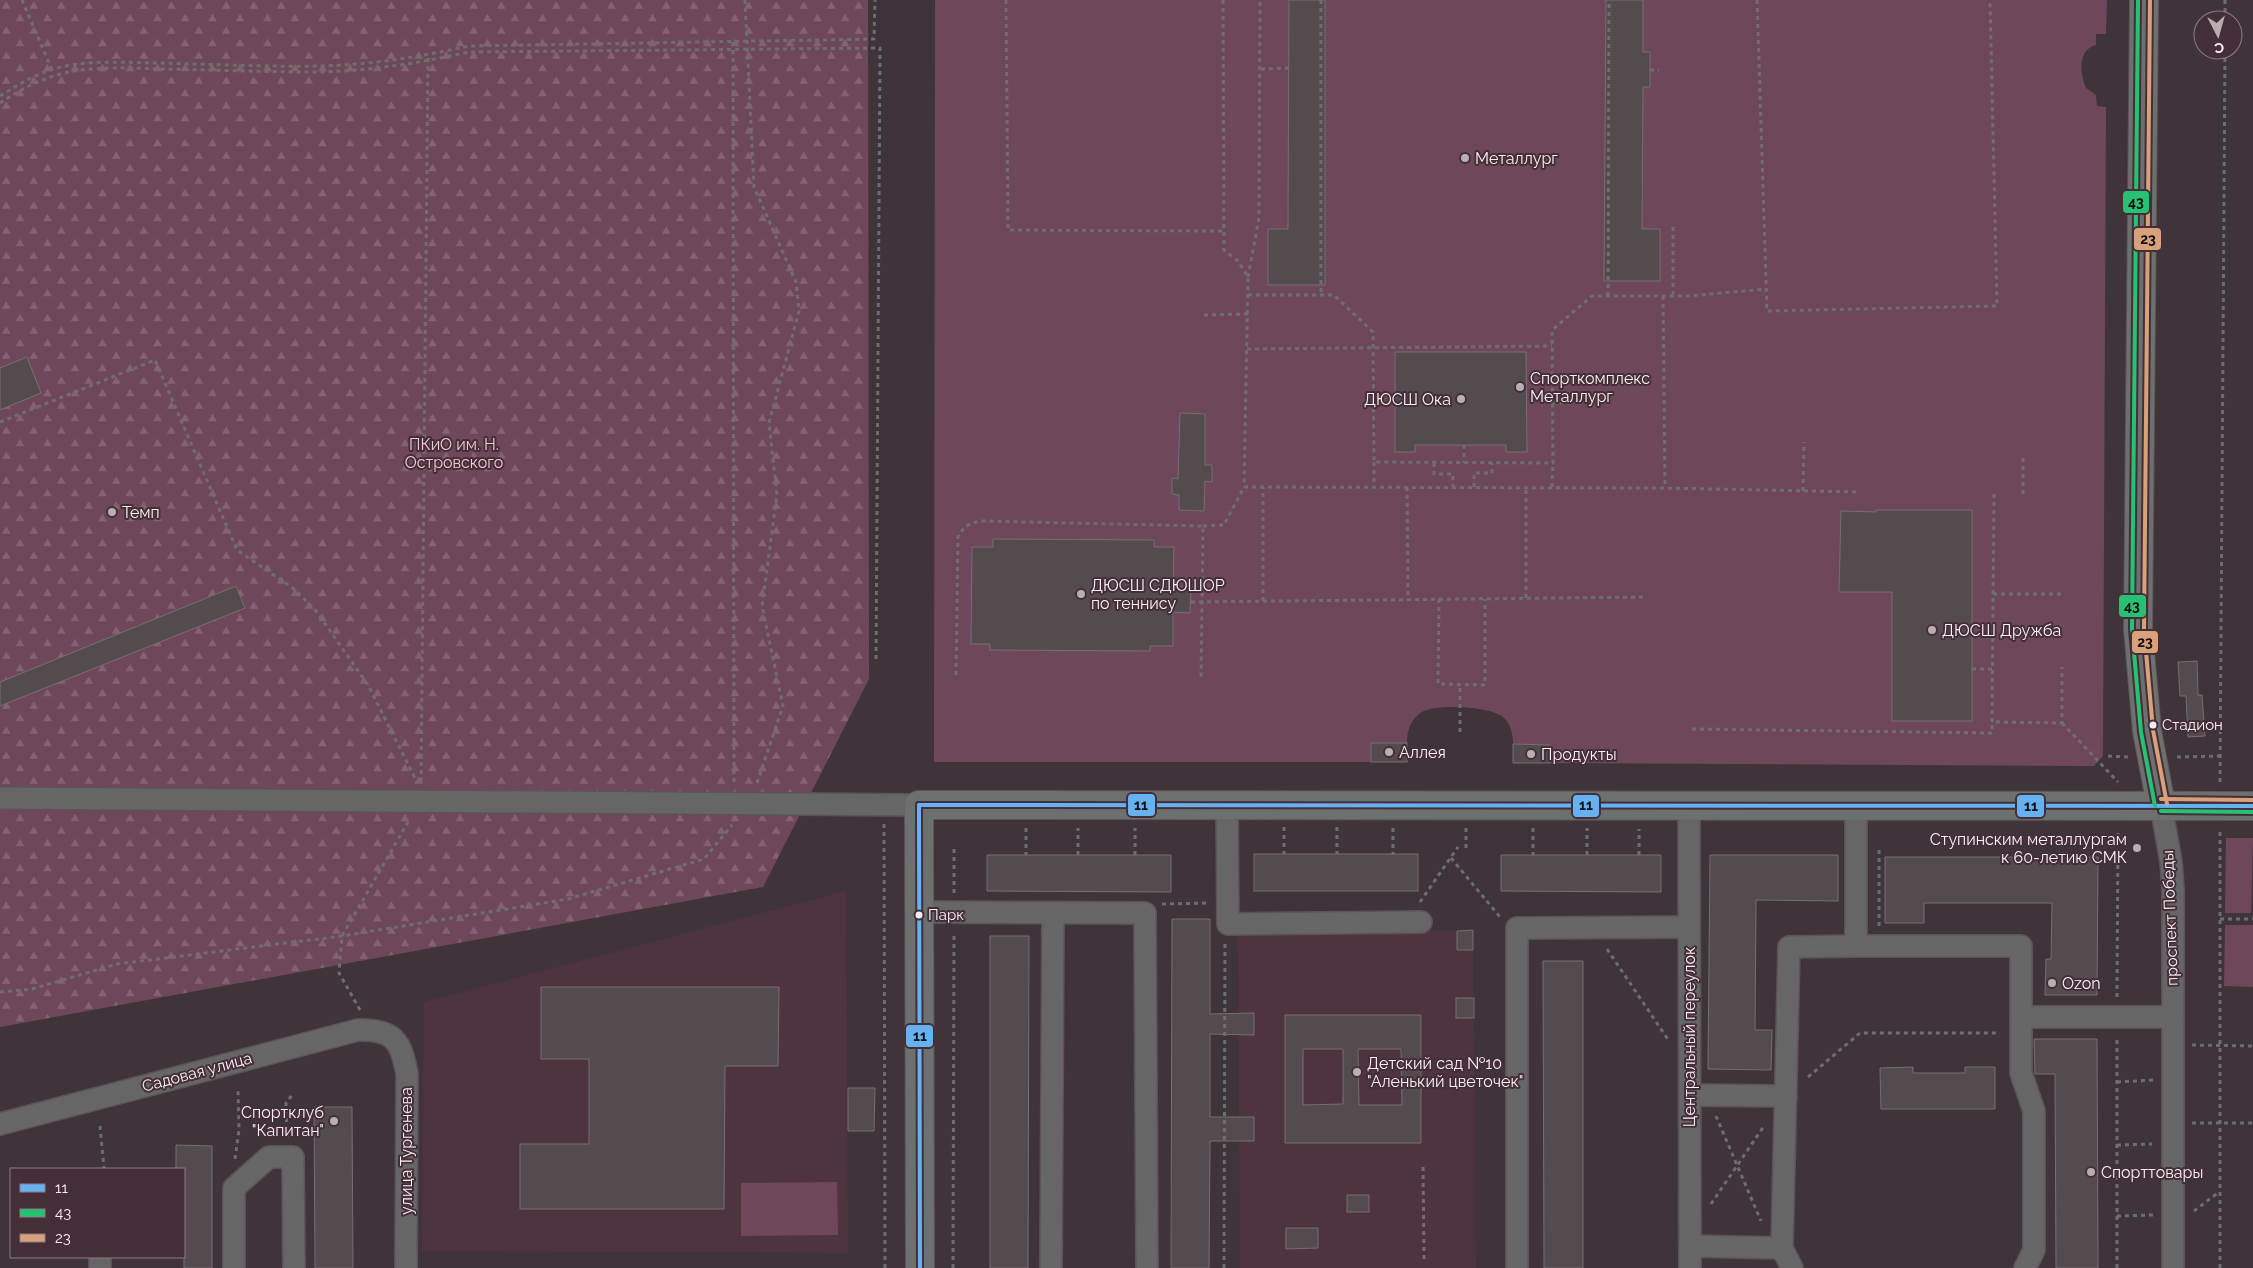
<svg xmlns="http://www.w3.org/2000/svg" width="2253" height="1268" font-family="Raleway,sans-serif">
<defs>
<pattern id="forest-firs" width="22" height="20" patternUnits="userSpaceOnUse" patternTransform="scale(1.25)"><rect width="22" height="20" fill="#6f475a"/><path d="M5 1l3.5 6h-7zM16 11l3.5 6h-7z" fill="#846272"/></pattern>
</defs>
<rect width="100%" height="100%" fill="#3f3439"/>
<!-- built -->
<g fill="#4e343f">
<path d="M846,891l2,362 -426,-2 2,-249z"/>
<path d="M1473,930l3,338h-236l-2,-335z"/>
</g>
<!-- green -->
<g fill="#6f475a">
<path d="M935,0h1172l-1,34h-10v11c-19,5 -16,29 -10,43l10,7 1,11 9,1 -3,649 -9,10 -544,-3 -1,-18 -36,-1c0,-10 -2,-20 -10,-27 -13,-11 -64,-13 -79,-6 -13,6 -17,19 -17,32l-36,1v18h-437z"/>
<path d="M2226,838h27l-2,75h-26z"/>
<path d="M2225,925h28v62l-29,-1z"/>
<path d="M837,1182l1,53 -97,1v-53z"/>
</g>
<!-- forest -->
<path fill="url(#forest-firs)" d="M0,0h868l1,679 -106,208 -763,140z"/>
<!-- building -->
<g fill="#544b4f" stroke="#786e72" fill-rule="evenodd">
<path d="M1289,0h36v285h-57v-56h20z"/>
<path d="M1606,0h37v52h7v35h-7l-1,142h18v52h-56z"/>
<path d="M1395,352h131l1,100h-21v-7h-91v7h-20z"/>
<path d="M27,357l14,36 -41,17v-42z"/>
<path d="M1180,413l25,1v51h7v17l-7,-1 -1,30 -25,-1v-15l-7,-1v-16l6,1z"/>
<path d="M1876,510h96v211h-80v-129h-53l2,-81 35,1z"/>
<path d="M993,539l161,1v7h20l-1,40 18,-1 -1,27 -17,-1v34h-23v5l-160,-1v-6h-19l1,-97h21z"/>
<path d="M236,586l9,22 -245,98v-24z"/>
<path d="M2197,661l1,34h4l3,41 -17,1 -2,-41h-6l-2,-34z"/>
<rect x="1371" y="743" width="36" height="19"/>
<path d="M1513,744l37,1v18h-37z"/>
<rect x="1254" y="854" width="164" height="37"/>
<path d="M987,855h184v37l-184,-1z"/>
<path d="M1501,855h160v37l-160,-1z"/>
<path d="M1710,855h128v46l-82,-1 -1,130h17l-1,40 -63,-1z"/>
<path d="M1885,857h213l-1,138h-52l1,-36h5l1,-56h-128v20h-39z"/>
<path d="M1172,919h38v95l44,-1v22l-44,-1v83h44v24h-44l-1,127h-38z"/>
<path d="M1473,930v20h-16v-19z"/>
<path d="M990,936h39l-1,332h-38z"/>
<path d="M1543,961h40v307h-39z"/>
<path d="M541,987h238l-1,79h-53l-1,143h-204v-65h69v-85h-48z"/>
<rect x="1456" y="998" width="18" height="20"/>
<path d="M1285,1015h136v128h-136zM1303,1049h40v55l-40,1zM1358,1049h43l1,56h-43z"/>
<path d="M2034,1039h63l1,229h-42l-1,-194h-20z"/>
<path d="M1913,1067v6h52v-6h30v42h-114l-1,-41z"/>
<path d="M848,1088h27l-1,43h-26z"/>
<path d="M314,1107h38l1,161h-38z"/>
<path d="M176,1145l36,1v122h-28v-99h-8z"/>
<rect x="1347" y="1195" width="22" height="17"/>
<path d="M1286,1228h32v20l-32,1z"/>
</g>
<g fill="none" stroke-linecap="round" stroke-linejoin="round">
<defs>
<g id="minor">
<path d="M0,798l919,7"/>
<path d="M1227,805l1,119 193,-2"/>
<path d="M1689,805l1,463"/>
<path d="M2161,805l10,57 2,27v379"/>
<path d="M919,912l226,1 2,355"/>
<path d="M1856,946h165v71"/>
<path d="M1690,1095l96,1"/>
<path d="M0,1124l358,-94c36,-1 43,11 49,44l-1,194"/>
<path d="M1690,1246l92,2"/>
<path d="M100,1268v-11"/>
<path d="M234,1268v-80l35,-31h24l1,111"/>
<path d="M1051,1268l2,-355"/>
<path d="M1517,1268v-340l172,-1"/>
<path d="M1792,1268l-10,-20 7,-301 67,-1v-141"/>
<path d="M2025,1268l9,-18v-139l-13,-38v-56h152"/>
</g>
<g id="major">
<path d="M2144,0l-6,629 9,102 14,74"/>
<path d="M920,1268l-1,-463 1334,1"/>
</g>
</defs>
<!-- minor casing -->
<use href="#minor" stroke="#5d5357" stroke-width="24"/>
<!-- major casing -->
<use href="#major" stroke="#5d5357" stroke-width="30"/>
<!-- path -->
<g stroke="#6f6e6f" stroke-width="3" stroke-dasharray="4 4" stroke-linecap="butt">
<path d="M22,0l30,70"/>
<path d="M745,0l9,187 42,95 3,29 -30,112 8,72 -15,111 21,100 -26,77"/>
<path d="M1006,0l2,230 216,1"/>
<path d="M1223,0l1,250 14,11 10,16 -4,210"/>
<path d="M1321,0v295"/>
<path d="M1757,0l10,311 230,-5 -7,-306"/>
<path d="M2225,20v-20"/>
<path d="M733,42l1,742"/>
<path d="M1261,69l28,-1"/>
<path d="M1650,70h9"/>
<path d="M0,96c16,-10 32,-20 50,-26 31,-10 70,-8 102,-7 55,1 111,4 167,3 50,-1 100,-9 150,-20l405,-7 1,-39"/>
<path d="M0,103c17,-11 34,-21 54,-27 34,-11 74,-8 109,-7 52,1 104,3 156,3 50,-1 101,-9 150,-20l411,-4 -4,614"/>
<path d="M1673,227v69"/>
<path d="M1248,277l11,-59 1,-218"/>
<path d="M1248,295h86l39,37 1,130 179,1 -1,-133 40,-34h96l78,-7"/>
<path d="M1608,296l1,-296"/>
<path d="M1663,296l2,192"/>
<path d="M1204,315l44,-1"/>
<path d="M1247,349l305,-3"/>
<path d="M1552,403h17"/>
<path d="M0,422l155,-62 82,190 56,38 23,23 52,74 49,97"/>
<path d="M1464,445v18"/>
<path d="M1374,462v25"/>
<path d="M1434,463v11h19v13"/>
<path d="M1407,487l1,113"/>
<path d="M1474,487v-14h18v-10"/>
<path d="M1552,487l1,-24"/>
<path d="M1803,491l1,-49"/>
<path d="M1994,494l-2,228 70,1v-56"/>
<path d="M2023,494v-39"/>
<path d="M1203,526l21,-1 20,-38 421,1 195,4"/>
<path d="M1993,594h69"/>
<path d="M1526,598v-111"/>
<path d="M1439,599l-1,85 47,1v-86"/>
<path d="M1263,601v-114"/>
<path d="M1191,602l456,-5"/>
<path d="M1993,628l69,1"/>
<path d="M1972,669h20"/>
<path d="M956,675l2,-138c6,-11 11,-14 23,-16l222,5 -2,153"/>
<path d="M2062,723l56,59"/>
<path d="M1692,729l300,4v-11"/>
<path d="M1460,732v-48"/>
<path d="M2108,756l20,1"/>
<path d="M2177,757l43,-1"/>
<path d="M421,782l7,-727"/>
<path d="M2220,782l5,-732"/>
<path d="M884,824l1,444"/>
<path d="M1284,827v27"/>
<path d="M1337,827v27"/>
<path d="M1026,828v27"/>
<path d="M1393,828v27"/>
<path d="M1533,828v27"/>
<path d="M1466,848v-20"/>
<path d="M1078,855v-27"/>
<path d="M1135,855v-27"/>
<path d="M1587,855v-27"/>
<path d="M1639,855v-26"/>
<path d="M1451,858l49,59"/>
<path d="M954,893v-47"/>
<path d="M1420,902l38,-55"/>
<path d="M1162,904l46,-1"/>
<path d="M2220,919h33"/>
<path d="M1879,926v-77"/>
<path d="M1607,949l62,92"/>
<path d="M0,992l32,-3 85,-25 225,-28 226,-37 136,-40 28,-34"/>
<path d="M2117,997l1,-168"/>
<path d="M360,1010l-21,-37 3,-37 66,-114"/>
<path d="M2192,1045l61,1"/>
<path d="M1808,1077l52,-44h140"/>
<path d="M2117,1082l37,-2"/>
<path d="M1716,1116l45,105"/>
<path d="M2192,1123h61"/>
<path d="M100,1126l4,43"/>
<path d="M287,1138l-1,-35 6,-8"/>
<path d="M2117,1145l35,-1"/>
<path d="M235,1159l4,-29 -1,-40"/>
<path d="M1423,1167l1,93"/>
<path d="M1711,1204l53,-78"/>
<path d="M2194,1211l25,-19"/>
<path d="M2117,1216l36,-1"/>
<path d="M953,1268l1,-336"/>
<path d="M1224,1268l1,-324"/>
<path d="M2117,1268v-232"/>
<path d="M2220,1268v-439"/>
</g>
<!-- minor -->
<use href="#minor" stroke="#666" stroke-width="21"/>
<!-- major -->
<use href="#major" stroke="#6c706f" stroke-width="28"/>
<defs>
<g id="bus-1">
<path d="M919,805l1334,1"/>
<path d="M919,805l1,463"/>
</g>
<g id="bus-2">
<path d="M2138,0l-6,629 9,103 14,74"/>
<path d="M2161,811l92,1"/>
</g>
<g id="bus-3">
<path d="M2150,0l-6,629 9,101 14,74"/>
<path d="M2161,799l92,1"/>
</g>
</defs>
<!-- bus-1 casing -->
<use href="#bus-1" stroke="#442f38" stroke-width="8"/>
<!-- bus-2 casing -->
<use href="#bus-2" stroke="#442f38" stroke-width="8"/>
<!-- bus-3 casing -->
<use href="#bus-3" stroke="#442f38" stroke-width="8"/>
<!-- bus-1 -->
<use href="#bus-1" stroke="#66b1f2" stroke-width="4"/>
<!-- bus-2 -->
<use href="#bus-2" stroke="#26c172" stroke-width="4"/>
<!-- bus-3 -->
<use href="#bus-3" stroke="#d9a179" stroke-width="4"/>
</g>
<!-- markers -->
<g fill="#baaeb3" stroke="#442f38" stroke-width="2">
<circle cx="1465" cy="158" r="5"/>
<circle cx="1520" cy="387" r="5"/>
<circle cx="1461" cy="399" r="5"/>
<circle cx="112" cy="512" r="5"/>
<circle cx="1081" cy="594" r="5"/>
<circle cx="1932" cy="630" r="5"/>
<circle cx="1389" cy="752" r="5"/>
<circle cx="1531" cy="754" r="5"/>
<circle cx="2137" cy="848" r="5"/>
<circle cx="2052" cy="983" r="5"/>
<circle cx="1357" cy="1072" r="5"/>
<circle cx="334" cy="1121" r="5"/>
<circle cx="2091" cy="1172" r="5"/>
</g>
<g fill="#fdeff5" stroke="#442f38" stroke-width="2">
<circle cx="2153" cy="725" r="4.5"/>
<circle cx="919" cy="915" r="4.5"/>
</g>
<g text-anchor="middle" dominant-baseline="central" stroke-width="4" stroke-linejoin="round" paint-order="stroke">
<!-- bus labels -->
<g font-size="15" fill="#fdeff5" stroke="#442f38" text-anchor="start">
<text x="2162" y="725">Стадион</text>
<text x="928" y="915">Парк</text>
</g>
<!-- poi labels -->
<g font-size="16" fill="#fdeff5" stroke="#442f38" text-anchor="start">
<text x="1475" y="158">Металлург</text>
<text x="1530" y="378">Спорткомплекс<tspan x="1530" dy="18">Металлург</tspan></text>
<text x="1451" y="399" text-anchor="end">ДЮСШ Ока</text>
<text x="122" y="512">Темп</text>
<text x="1091" y="585">ДЮСШ СДЮШОР<tspan x="1091" dy="18">по теннису</tspan></text>
<text x="1942" y="630">ДЮСШ Дружба</text>
<text x="1399" y="752">Аллея</text>
<text x="1541" y="754">Продукты</text>
<text x="2127" y="839" text-anchor="end">Ступинским металлургам<tspan x="2127" dy="18">к 60-летию СМК</tspan></text>
<text x="2062" y="983">Ozon</text>
<text x="1367" y="1063">Детский сад №10<tspan x="1367" dy="18">"Аленький цветочек"</tspan></text>
<text x="324" y="1112" text-anchor="end">Спортклуб<tspan x="324" dy="18">"Капитан"</tspan></text>
<text x="2101" y="1172">Спорттовары</text>
</g>
<!-- park labels -->
<g font-size="16" fill="#f3c6d9" stroke="#442f38">
<text x="454" y="444">ПКиО им. Н.<tspan x="454" dy="18">Островского</tspan></text>
</g>
<!-- street labels -->
<g font-size="16" fill="#fdeff5" stroke="#442f38">
<text transform="translate(2170 918) rotate(-92)">проспект Победы</text>
<text transform="translate(1689 1037) rotate(-90)">Центральный переулок</text>
<text transform="translate(197 1072) rotate(-15)">Садовая улица</text>
<text transform="translate(406 1151) rotate(-90)">улица Тургенева</text>
</g>
</g>
<g stroke="#442f38" stroke-width="2">
<rect x="2122" y="190" width="28" height="24" rx="5" fill="#26c172"/>
<rect x="2133" y="227" width="29" height="24" rx="5" fill="#d9a179"/>
<rect x="2118" y="594" width="29" height="24" rx="5" fill="#26c172"/>
<rect x="2131" y="630" width="28" height="24" rx="5" fill="#d9a179"/>
<rect x="1127" y="793" width="29" height="24" rx="5" fill="#66b1f2"/>
<rect x="1572" y="794" width="28" height="24" rx="5" fill="#66b1f2"/>
<rect x="2016" y="794" width="29" height="24" rx="5" fill="#66b1f2"/>
<rect x="905" y="1024" width="29" height="24" rx="5" fill="#66b1f2"/>
</g>
<g font-size="14" text-anchor="middle" font-weight="bold" fill="#111">
<text x="2136" y="207">43</text>
<text x="2148" y="244">23</text>
<text x="2132" y="611">43</text>
<text x="2145" y="647">23</text>
<text x="1141" y="810">11</text>
<text x="1586" y="810">11</text>
<text x="2031" y="811">11</text>
<text x="920" y="1041">11</text>
</g>
<!-- legend -->
<rect x="10" y="1168" width="175" height="90" fill="#442f38" stroke="#8e7c84"/>
<rect x="20" y="1184" width="25" height="8" fill="#66b1f2" stroke="#8e7c84"/>
<text x="55" y="1193" font-size="15" fill="#fdeff5">11</text>
<rect x="20" y="1209" width="25" height="8" fill="#26c172" stroke="#8e7c84"/>
<text x="55" y="1218" font-size="15" fill="#fdeff5">43</text>
<rect x="20" y="1234" width="25" height="8" fill="#d9a179" stroke="#8e7c84"/>
<text x="55" y="1243" font-size="15" fill="#fdeff5">23</text>
<!-- north arrow -->
<g transform="translate(2218 35) rotate(174)"><circle r="24" fill="#442f38" stroke="#8e7c84"/>
<path d="M0-4L9 19L0 12L-9 19Z" fill="#baaeb3"/>
<text y="-8" font-size="14" font-weight="bold" text-anchor="middle" fill="#fdeff5">С</text>
</g>
</svg>
